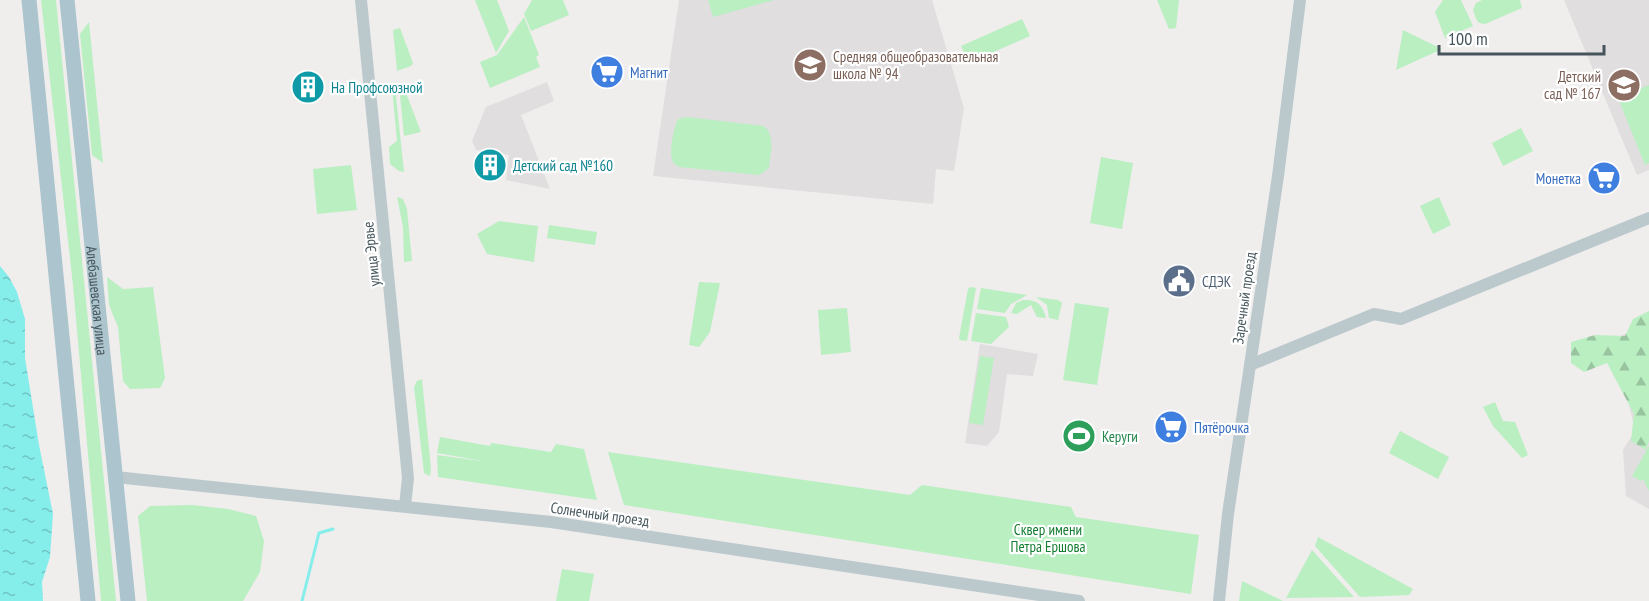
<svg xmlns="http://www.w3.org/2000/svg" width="1649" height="601" font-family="'PT Sans Narrow',sans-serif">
<defs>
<pattern id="forest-firs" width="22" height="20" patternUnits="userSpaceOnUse" patternTransform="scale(1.5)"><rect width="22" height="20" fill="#b9efc1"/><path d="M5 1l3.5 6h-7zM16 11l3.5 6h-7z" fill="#98c4a0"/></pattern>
<pattern id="water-ripples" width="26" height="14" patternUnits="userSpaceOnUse" patternTransform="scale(1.5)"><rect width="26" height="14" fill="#85eeeb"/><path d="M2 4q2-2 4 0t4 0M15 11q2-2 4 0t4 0" fill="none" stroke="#6fc4c1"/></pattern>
</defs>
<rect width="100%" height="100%" fill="#f0eded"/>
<!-- education -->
<g fill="#e1dee0">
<path d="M679,0h253l32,108 -10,63 -18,-2 -3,35 -280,-28z"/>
<path d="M1564,0h85v170l-12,5z"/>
<path d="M547,82l7,19 -33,14 29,74 -44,-9 3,-25 -33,-5 -4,-9 14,-34z"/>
<path d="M1649,322v187l-23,-13 -3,-46 12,-19 -21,-92z"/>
<path d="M980,344l58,10 -5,22 -26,-2 -8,58 -12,14 -22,-3z"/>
</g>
<!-- green -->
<g fill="#b9efc1">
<path d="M41,0h15l60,601h-15l-28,-316z"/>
<path d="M475,0h22l12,31 -13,22z"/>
<path d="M532,0h31l6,15 -38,16 -7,-17z"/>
<path d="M708,0h66l-61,17z"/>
<path d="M1157,0h22l-3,28 -7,1z"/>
<path d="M1443,0h18l12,26 -28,12 -10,-26z"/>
<path d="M1482,0h38l2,8 -37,16c-9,0 -9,-6 -12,-14l3,-7z"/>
<path d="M524,17l15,38 -3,2 4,10 -50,21 -10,-26 17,-7z"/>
<path d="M1022,19l8,17 -61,27 -8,-17z"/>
<path d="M89,22l14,141 -11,-8 -12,-121z"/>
<path d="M400,28l13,35 -2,3 -14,5 -4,-41z"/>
<path d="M1403,30l39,19 -46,21z"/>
<path d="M1649,85v78l-4,2 -27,-67z"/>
<path d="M392,87h3l9,85 -5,-1 -9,-7 -1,-17 8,-6z"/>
<path d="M406,93l15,39 -17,4 -4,-41z"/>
<path d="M687,117l77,9c12,10 6,28 5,42l-10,7 -80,-8c-4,-3 -6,-3 -7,-8 -3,-8 2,-33 6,-40z"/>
<path d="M1521,128l12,23 -30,15 -11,-23z"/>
<path d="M1101,157l32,6 -11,66 -32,-6z"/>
<path d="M351,165l6,45 -40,4 -4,-45z"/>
<path d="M397,197l6,2 4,10 5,52 -8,1 -1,-35z"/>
<path d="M1439,197l12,28 -18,9 -13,-28z"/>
<path d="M499,221l39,5 -4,36 -47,-8 -10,-20z"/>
<path d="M549,225l48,7 -2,13 -48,-7z"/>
<path d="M107,277l16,12 30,-2 12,91 -5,10 -30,1 -7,-8 -5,-54 -9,-22z"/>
<path d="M699,282l21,1 -10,49 -11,15 -10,-2z"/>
<path d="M970,287l6,1 -9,53 -7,-1 -1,-2 9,-49z"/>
<path d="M981,288l46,7 -16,9 -6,9 -28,-4z"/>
<path d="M1036,297l22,3 4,3 -4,17 -9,-2 -2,-13z"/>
<path d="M1023,300c14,-1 20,5 23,18l-9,-1 -6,-12 -14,9 -6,-1 5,-10z"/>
<path d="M1075,303l34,5 -12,77 -34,-5z"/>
<path d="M847,308l4,44 -30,3 -3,-45z"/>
<path d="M976,313l30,4 3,10 -18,17 -20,-3z"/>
<path d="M980,356l14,2 -11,67 -14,-2z"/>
<path d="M422,379l9,90 -1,7 -6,-3 -10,-86 3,-6z"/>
<path d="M1495,402l8,19 12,1 13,33 -6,3 -29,-32 -10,-19z"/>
<path d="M1400,431l49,26 -11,22 -49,-26z"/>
<path d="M440,437l50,9 1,-3 60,9 5,-8 28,5 13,51 -159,-23 -1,-22 51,7 -51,-9z"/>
<path d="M1649,446v45l-6,-12 -2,2 -9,-5z"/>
<path d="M608,452l302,43 12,-10 149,22 5,10 123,18 -8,59 -567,-89z"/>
<path d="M192,505l36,4 28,7 8,25 -4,31 -17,29h-96l-9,-85 12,-10z"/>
<path d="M1318,537l95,52 -4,6 -49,2 -45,-51z"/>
<path d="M1312,550l42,47 -68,1z"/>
<path d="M562,569l32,5 -5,27h-33z"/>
<path d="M1242,581l41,20h-44z"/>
</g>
<!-- forest -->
<path fill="url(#forest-firs)" d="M1649,311v130l-3,9 -15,-9 3,-27 -27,-51 -23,9 -13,-9v-21l24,-7 30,1 8,-17z"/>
<!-- water -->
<path fill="url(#water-ripples)" d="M0,266l9,11 8,15 8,27v39l14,87 14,69 -3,43 -8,25 1,19h-43z"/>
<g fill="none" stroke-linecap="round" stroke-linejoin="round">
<!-- stream -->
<path stroke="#85eeeb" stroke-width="3" d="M302,601l17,-68 14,-4"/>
<!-- minor -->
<g stroke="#bbc9cd" stroke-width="12">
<path d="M361,0l47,478 -3,28"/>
<path d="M1250,365l124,-51 27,5 248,-101"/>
<path d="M115,477l436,45 528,79"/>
<path d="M1219,601l9,-87 50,-338 22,-176"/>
</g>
<!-- major -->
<g stroke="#abc4cd" stroke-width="15">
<path d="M29,0l59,601"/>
<path id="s1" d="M67,0l61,601"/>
</g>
</g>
<!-- icons -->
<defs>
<symbol id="school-disc" viewBox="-11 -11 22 22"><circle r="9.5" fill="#8d6e63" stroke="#fff"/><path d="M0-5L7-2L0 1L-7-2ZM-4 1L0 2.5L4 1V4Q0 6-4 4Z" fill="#fff"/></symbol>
<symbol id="supermarket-disc" viewBox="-11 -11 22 22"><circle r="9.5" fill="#3f7fe0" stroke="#fff"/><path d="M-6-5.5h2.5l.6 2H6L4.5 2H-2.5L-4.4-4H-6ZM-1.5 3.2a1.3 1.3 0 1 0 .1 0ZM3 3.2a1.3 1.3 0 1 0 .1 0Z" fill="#fff"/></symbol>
<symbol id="building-disc" viewBox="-11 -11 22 22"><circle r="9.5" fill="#0f9aa8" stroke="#fff"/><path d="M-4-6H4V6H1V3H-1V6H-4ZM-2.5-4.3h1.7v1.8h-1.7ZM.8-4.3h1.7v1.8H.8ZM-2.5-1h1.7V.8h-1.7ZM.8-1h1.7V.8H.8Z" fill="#fff"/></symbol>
<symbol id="civic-disc" viewBox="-11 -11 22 22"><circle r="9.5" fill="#5c6f8a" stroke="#fff"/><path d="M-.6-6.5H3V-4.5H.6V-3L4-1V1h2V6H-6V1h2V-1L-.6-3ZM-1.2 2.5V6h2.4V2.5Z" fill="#fff"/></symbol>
<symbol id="stadium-disc" viewBox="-11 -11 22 22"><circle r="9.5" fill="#2e9e5b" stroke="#fff"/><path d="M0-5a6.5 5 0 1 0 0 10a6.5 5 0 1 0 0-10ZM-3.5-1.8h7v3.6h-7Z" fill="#fff"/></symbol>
</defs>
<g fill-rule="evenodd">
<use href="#school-disc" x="791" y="46" width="38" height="38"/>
<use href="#supermarket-disc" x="588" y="53" width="38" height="38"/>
<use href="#school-disc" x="1605" y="66" width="38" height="38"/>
<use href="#building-disc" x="289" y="68" width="38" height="38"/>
<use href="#building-disc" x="471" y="146" width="38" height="38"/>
<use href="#supermarket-disc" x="1585" y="159" width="38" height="38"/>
<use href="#civic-disc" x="1160" y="262" width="38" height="38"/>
<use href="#supermarket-disc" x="1152" y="408" width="38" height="38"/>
<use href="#stadium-disc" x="1060" y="417" width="38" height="38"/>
</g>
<g text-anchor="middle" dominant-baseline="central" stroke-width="4.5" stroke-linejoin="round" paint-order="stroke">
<!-- education labels -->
<g font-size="15" fill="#785e54" stroke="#fff" text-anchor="start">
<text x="833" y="56">Средняя общеобразовательная<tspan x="833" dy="17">школа № 94</tspan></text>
<text x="1601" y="76" text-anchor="end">Детский<tspan x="1601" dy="17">сад № 167</tspan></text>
</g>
<!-- shop labels -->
<g font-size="15" fill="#366cbe" stroke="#fff" text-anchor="start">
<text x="630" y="72">Магнит</text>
<text x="1581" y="178" text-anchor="end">Монетка</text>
<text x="1194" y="427">Пятёрочка</text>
</g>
<!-- culture labels -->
<g font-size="15" fill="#0d838f" stroke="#fff" text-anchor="start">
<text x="331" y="87">На Профсоюзной</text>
<text x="513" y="165">Детский сад №160</text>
</g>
<!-- street labels -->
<g font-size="15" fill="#45555b" stroke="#fff">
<text transform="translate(371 254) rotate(-96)">улица Эрвье</text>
<text transform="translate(1244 298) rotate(-82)">Заречный проезд</text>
<text stroke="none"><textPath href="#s1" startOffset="302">Алебашевская улица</textPath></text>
<text transform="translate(600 514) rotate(8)">Солнечный проезд</text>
</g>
<!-- service labels -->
<g font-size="15" fill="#4e5e75" stroke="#fff" text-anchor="start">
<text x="1202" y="281">СДЭК</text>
</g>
<!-- leisure labels -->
<g font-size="15" fill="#27864d" stroke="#fff" text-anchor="start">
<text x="1102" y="436">Керуги</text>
</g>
<!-- park labels -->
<g font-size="15" fill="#147d30" stroke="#fff">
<text x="1048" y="529">Сквер имени<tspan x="1048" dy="17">Петра Ершова</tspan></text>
</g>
</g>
<!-- scale -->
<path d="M1439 45v9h165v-9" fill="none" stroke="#45555b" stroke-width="3"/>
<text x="1448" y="45" font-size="18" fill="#45555b" stroke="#ffffff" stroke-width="4.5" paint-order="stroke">100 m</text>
</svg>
